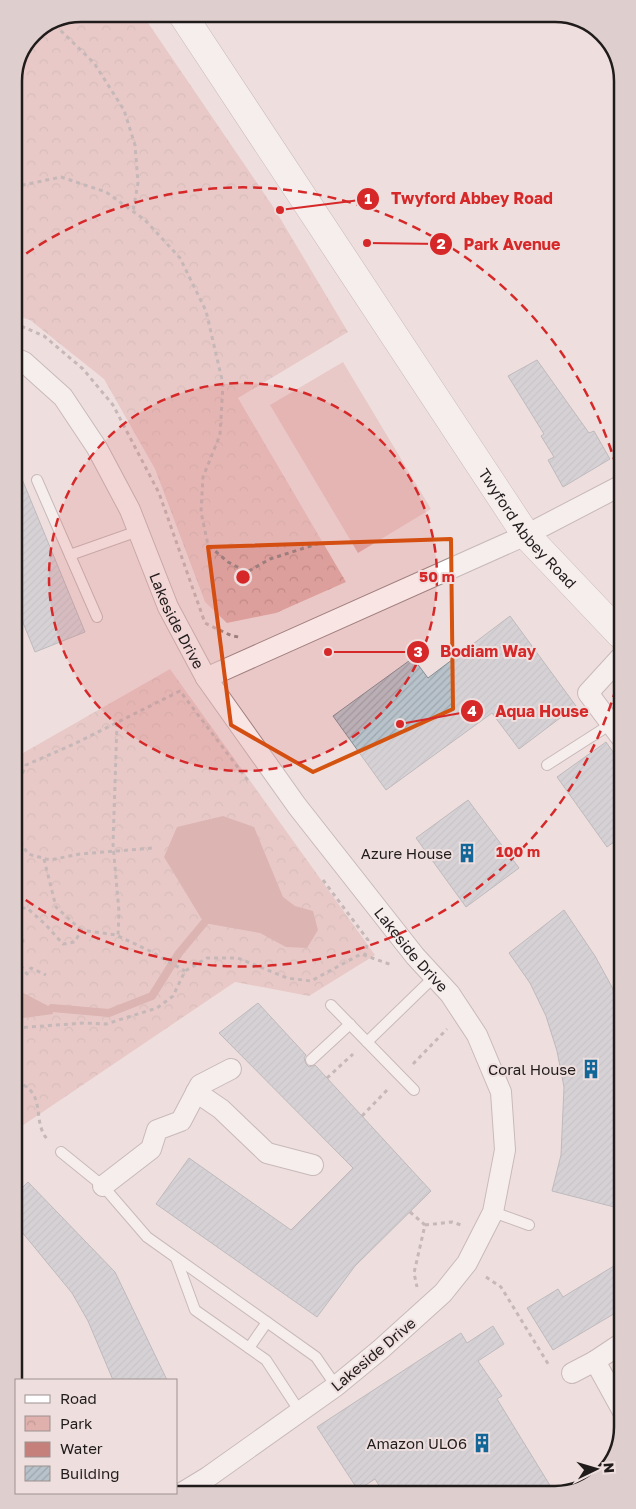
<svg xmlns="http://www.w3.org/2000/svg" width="636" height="1509" font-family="'Golos Text',sans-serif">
<defs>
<pattern id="park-crowns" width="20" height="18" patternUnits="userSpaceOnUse" patternTransform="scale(1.25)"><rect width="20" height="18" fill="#dfb0ac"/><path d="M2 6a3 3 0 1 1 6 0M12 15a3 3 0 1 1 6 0" fill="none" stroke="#bf9793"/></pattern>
<pattern id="building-hatch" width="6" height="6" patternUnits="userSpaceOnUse" patternTransform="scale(1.25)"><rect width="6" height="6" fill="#b8c2ca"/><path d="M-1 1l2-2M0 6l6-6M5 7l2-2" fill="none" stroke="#9ea6ad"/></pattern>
</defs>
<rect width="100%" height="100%" fill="#eedfde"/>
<!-- park -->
<g fill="url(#park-crowns)">
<path d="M82,14h60l132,194 74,124 -110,66 108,184 -70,31 -49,10 -22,-21 -50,-133 -51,-90 -74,-59 -16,-5v-238l20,-44z"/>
<path d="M170,669l205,286 -66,41 -74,-14 -219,148v-373z"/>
</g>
<!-- garden -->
<path fill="#dfb0ac" d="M343,362l88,147 -73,44 -88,-148z"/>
<!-- water -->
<g fill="#c6807b">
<path d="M223,816l31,11 29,70 12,9 18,5 5,19 -11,18 -21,-1 -26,-14 -56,-10 -40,-66 13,-30z"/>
<path d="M16,989l36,19 1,6 -37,5z"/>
</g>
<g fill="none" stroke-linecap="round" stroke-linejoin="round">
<!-- stream -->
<path stroke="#c6807b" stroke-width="8" d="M52,1008l57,5 43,-17 27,-43 25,-30"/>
</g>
<!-- building -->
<g fill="url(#building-hatch)" stroke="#838d94">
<path d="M537,360l52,73 5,-2 16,28 -47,28 -15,-27 6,-3 -13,-21 3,-2 -36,-58z"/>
<path d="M15,462l70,170 -50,20 -20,-49z"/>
<path d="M510,616l66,90 -57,43 -27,-36 -106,77 -53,-74 80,-58 15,20z"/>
<path d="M606,742l15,21v74l-14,10 -50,-70z"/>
<path d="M468,800l51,68 -53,39 -50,-69z"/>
<path d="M564,910l31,46 17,31 9,27 1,195 -70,-18 9,-36 3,-68 -7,-36 -11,-35 -16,-33 -21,-30z"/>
<path d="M258,1003l48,52 -2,3 2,6 3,3 6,-2 116,126 -76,75 -38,51 -161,-113 33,-46 102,72 62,-62 -134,-135z"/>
<path d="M28,1182l87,90 52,108h-54l-25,-59 -16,-28 -55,-67v-33z"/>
<path d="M622,1261v48l-69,41 -26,-42 31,-19 5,8z"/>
<path d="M493,1326l11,18 -26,17 24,35 -5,3 57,93 -170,1 -9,-14 -17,11 -41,-63 144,-94 6,10z"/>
</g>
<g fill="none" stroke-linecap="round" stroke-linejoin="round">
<defs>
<g id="lane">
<path d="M37,480l60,137"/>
<path d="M70,555l68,-24"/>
<path d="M547,765l64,-41"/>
<path d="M331,1005l83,85"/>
<path d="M367,1042l67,-65"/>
<path d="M311,1060l39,-36"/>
<path d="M61,1152l42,34 44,51 169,120 20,29"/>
<path d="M493,1212l36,13"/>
<path d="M176,1258l19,52 71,50 34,52"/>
<path d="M249,1348l18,-26"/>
</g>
<g id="street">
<path id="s1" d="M15,358l9,4 39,35 34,51 33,62 38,97 38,71 91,128 118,150 35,38 27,41 24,57 4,58 -12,62 -26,51 -24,30 -62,56 -45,37 -128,91 -28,17"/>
<path d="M620,658l-32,35 32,43"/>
<path d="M206,678l320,-143 94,-49"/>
<path d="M196,1092l25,17 46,44 46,12"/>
<path d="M103,1186l48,-37 6,-19 24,-9 19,-36 31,-16"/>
<path d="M622,1343l-27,18 27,49"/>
<path d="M572,1373l23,-12"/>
</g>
<g id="secondary">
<path id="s2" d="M182,14l344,521 94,99"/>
</g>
</defs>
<!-- lane casing -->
<use href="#lane" stroke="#9a8d8b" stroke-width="12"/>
<!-- street casing -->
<use href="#street" stroke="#9a8d8b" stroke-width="22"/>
<!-- secondary casing -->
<use href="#secondary" stroke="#9a8d8b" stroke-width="29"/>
<!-- path -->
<g stroke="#958a8a" stroke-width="3" stroke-dasharray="4 4" stroke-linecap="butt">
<path d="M55,25l39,38 30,47 11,35 3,38 -5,28"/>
<path d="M14,187l47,-10 45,15 39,28 35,38 26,53 17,73 -3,51 -17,42 -2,35 7,33 20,17 19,10 23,-13 47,-15"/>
<path d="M14,323l30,13 39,33 30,36 46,88 46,130 27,13 7,1"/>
<path d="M117,723l-4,121 6,68 -1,24"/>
<path d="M16,788l10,-23 48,-21 106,-53 69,91"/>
<path d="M16,835l12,19 22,6 30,-6 73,-6"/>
<path d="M44,859l12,48 25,23"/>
<path d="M323,880l45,60 -3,15"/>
<path d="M16,948l7,-7 -6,-33h10l18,16 18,20 12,-2 6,-12 35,5 34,16 35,20"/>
<path d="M16,959l11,15 4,-6 15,7"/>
<path d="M16,1028l68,-5 22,1 51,-16 16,-12 12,-25 22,-13h31l49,20 24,3 50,-27 31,11"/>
<path d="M413,1064l34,-35"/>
<path d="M327,1078l26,-24"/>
<path d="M16,1082c33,10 14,41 33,59"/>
<path d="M362,1116l27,-28"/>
<path d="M410,1212l15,13 -11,48 3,14"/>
<path d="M425,1225l27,-3 9,3"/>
<path d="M486,1277l15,10 49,80"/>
<path d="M100,1493l2,2"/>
</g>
<!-- lane -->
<use href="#lane" stroke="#fff" stroke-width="10"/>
<!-- street -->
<use href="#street" stroke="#fff" stroke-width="20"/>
<!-- secondary -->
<use href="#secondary" stroke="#fff" stroke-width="28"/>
</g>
<!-- marked area -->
<path d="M0 0H636V1509H0ZM451,539l2,170 -140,63 -82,-47 -23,-178z" fill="#eedfde" fill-opacity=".55" fill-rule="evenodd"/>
<path fill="none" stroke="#d4530e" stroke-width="4" stroke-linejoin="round" d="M451,539l2,170 -140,63 -82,-47 -23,-178z"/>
<!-- distance rings -->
<circle cx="243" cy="577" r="194" fill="#d62828" fill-opacity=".12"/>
<g fill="none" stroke="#d62828" stroke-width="2.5" stroke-dasharray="9 6">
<circle cx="243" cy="577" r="194"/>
<path d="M620 674A389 389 0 0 1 17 894M14 262A389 389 0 0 1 620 480"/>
</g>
<!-- icons -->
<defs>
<symbol id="building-bare" viewBox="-9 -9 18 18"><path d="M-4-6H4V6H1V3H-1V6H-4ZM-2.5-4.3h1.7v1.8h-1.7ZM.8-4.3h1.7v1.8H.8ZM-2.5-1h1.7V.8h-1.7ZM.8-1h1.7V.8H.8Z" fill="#136798" stroke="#eedfde" stroke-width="2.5" paint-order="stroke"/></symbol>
</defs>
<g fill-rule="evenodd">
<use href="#building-bare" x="453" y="839" width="28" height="28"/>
<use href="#building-bare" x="577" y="1055" width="28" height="28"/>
<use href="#building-bare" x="468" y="1429" width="28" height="28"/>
</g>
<g text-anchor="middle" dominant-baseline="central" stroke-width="4" stroke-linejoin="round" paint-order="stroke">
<!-- street labels -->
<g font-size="15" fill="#211c1c" stroke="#eedfde">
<text stroke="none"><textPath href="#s2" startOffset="620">Twyford Abbey Road</textPath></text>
<text stroke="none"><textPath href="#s1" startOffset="314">Lakeside Drive</textPath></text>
<text stroke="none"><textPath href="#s1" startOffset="719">Lakeside Drive</textPath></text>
<text transform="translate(373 1354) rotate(-40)">Lakeside Drive</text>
</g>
<!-- poi labels -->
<g font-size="15" fill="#211c1c" stroke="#eedfde" text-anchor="end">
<text x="452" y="853">Azure House</text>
<text x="576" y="1069">Coral House</text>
<text x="467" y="1443">Amazon ULO6</text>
</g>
</g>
<!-- crop -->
<path d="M0 0H636V1509H0ZM81 22H555A59 59 0 0 1 614 81V1427A59 59 0 0 1 555 1486H81A59 59 0 0 1 22 1427V81A59 59 0 0 1 81 22Z" fill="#decfce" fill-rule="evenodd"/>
<path fill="none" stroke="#211c1c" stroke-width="2.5" d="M81 22H555A59 59 0 0 1 614 81V1427A59 59 0 0 1 555 1486H81A59 59 0 0 1 22 1427V81A59 59 0 0 1 81 22Z"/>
<circle cx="243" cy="577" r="8" fill="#d62828" stroke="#eedfde" stroke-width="2.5"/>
<g font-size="15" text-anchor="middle" font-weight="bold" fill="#d62828" stroke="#eedfde" stroke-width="4" stroke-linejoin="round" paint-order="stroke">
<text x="437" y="582">50 m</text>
<text x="518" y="857">100 m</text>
</g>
<!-- callouts -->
<path fill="none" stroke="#d62828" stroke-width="2" d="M280 210L368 199M367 243L441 244M328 652L418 652M400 724L472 711"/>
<g fill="#d62828" stroke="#eedfde" stroke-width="2">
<circle cx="280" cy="210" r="5"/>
<circle cx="367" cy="243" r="5"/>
<circle cx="328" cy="652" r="5"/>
<circle cx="400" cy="724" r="5"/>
<circle cx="368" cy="199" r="12"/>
<circle cx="441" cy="244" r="12"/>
<circle cx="418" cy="652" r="12"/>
<circle cx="472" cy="711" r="12"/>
</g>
<g font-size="15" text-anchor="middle" font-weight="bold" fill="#fff">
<text x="368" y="204">1</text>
<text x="441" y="249">2</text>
<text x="418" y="657">3</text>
<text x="472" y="716">4</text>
</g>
<g font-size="16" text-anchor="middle" font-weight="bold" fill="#d62828" stroke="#eedfde" stroke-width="4" stroke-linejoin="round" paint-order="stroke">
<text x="472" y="204">Twyford Abbey Road</text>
<text x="512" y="250">Park Avenue</text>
<text x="488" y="657">Bodiam Way</text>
<text x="542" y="717">Aqua House</text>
</g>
<!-- legend -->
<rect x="15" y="1379" width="162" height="115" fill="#eedfde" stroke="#9c9190"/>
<rect x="25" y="1395" width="25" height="8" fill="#ffffff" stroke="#9c9190"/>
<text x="60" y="1404" font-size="15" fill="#211c1c">Road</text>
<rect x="25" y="1416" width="25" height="15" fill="url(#park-crowns)" stroke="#9c9190"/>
<text x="60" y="1429" font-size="15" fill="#211c1c">Park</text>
<rect x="25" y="1442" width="25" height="15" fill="#c6807b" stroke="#9c9190"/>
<text x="60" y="1454" font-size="15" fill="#211c1c">Water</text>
<rect x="25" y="1466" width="25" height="15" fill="url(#building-hatch)" stroke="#9c9190"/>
<text x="60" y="1479" font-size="15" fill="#211c1c">Building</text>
<!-- north arrow -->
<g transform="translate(596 1469) rotate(85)" stroke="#eedfde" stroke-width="4" paint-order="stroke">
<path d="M0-4L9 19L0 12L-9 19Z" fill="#211c1c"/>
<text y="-8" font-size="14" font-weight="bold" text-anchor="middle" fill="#211c1c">N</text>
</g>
</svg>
